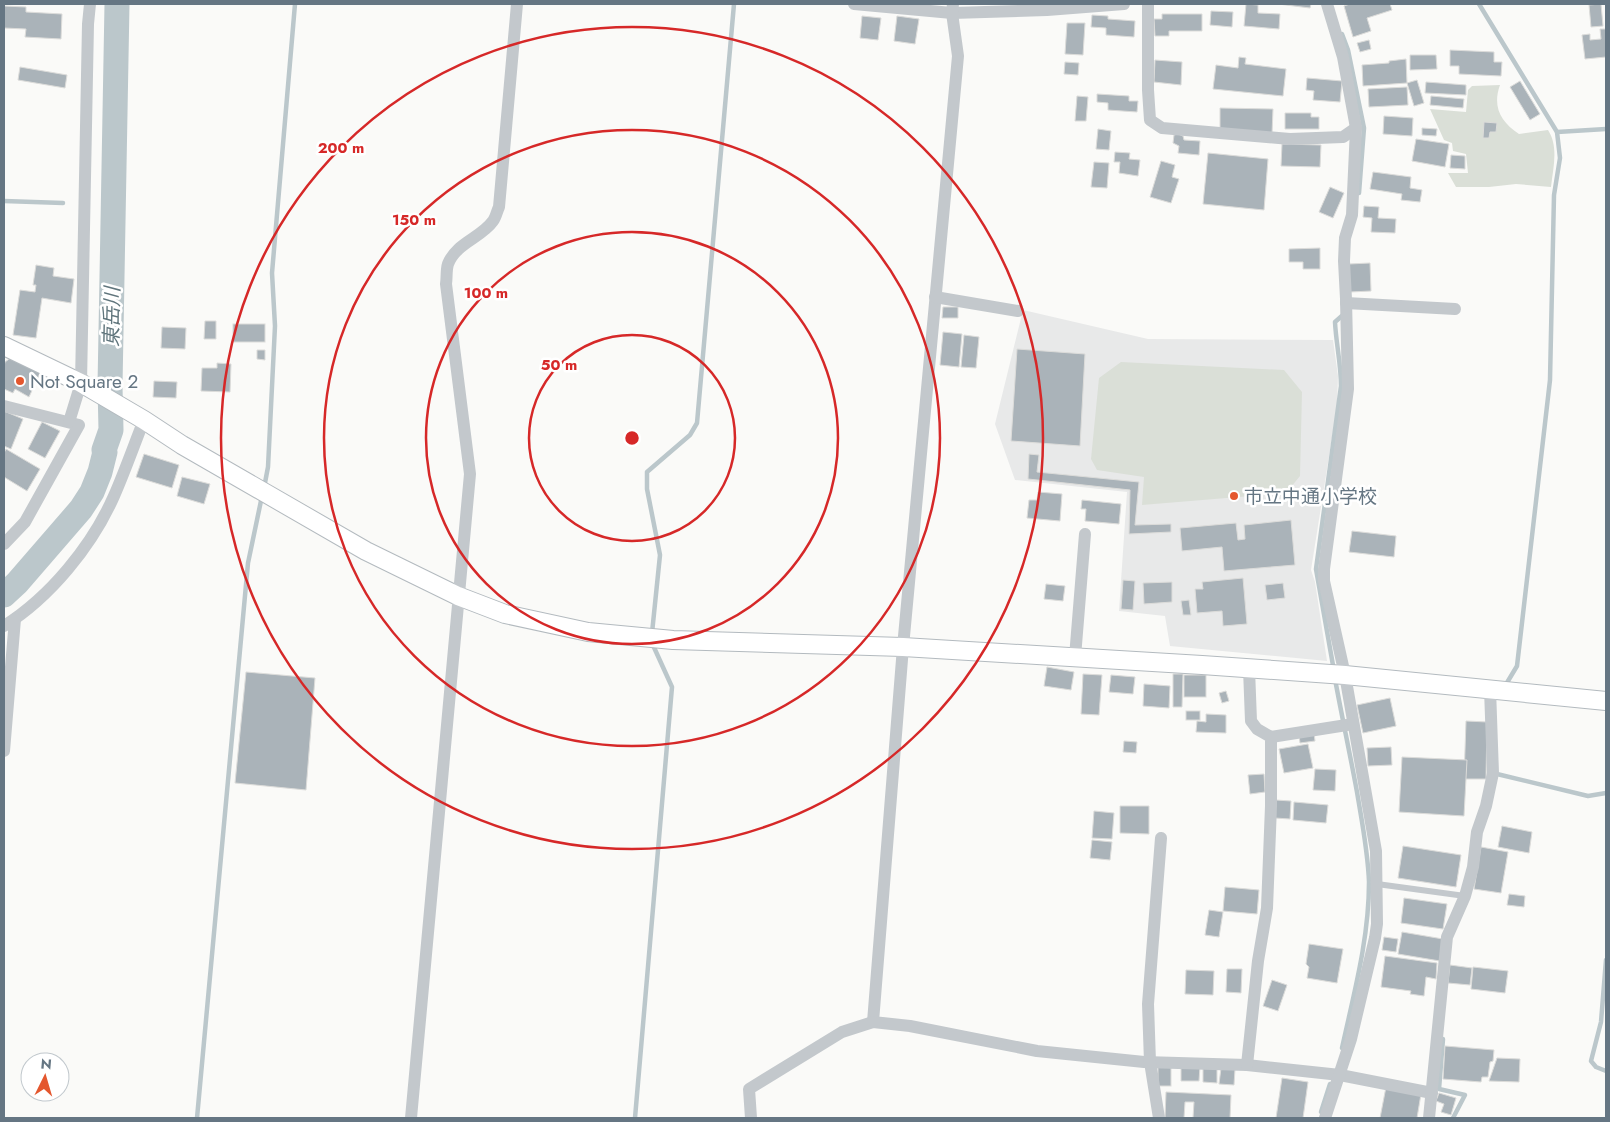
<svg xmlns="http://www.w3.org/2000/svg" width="1610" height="1122" font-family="Jost,'Noto Sans JP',sans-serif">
<rect width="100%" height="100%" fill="#fafaf8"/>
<!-- built -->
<path fill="#e8e9e9" d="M1023,310l125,29 185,1 5,36 -1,30 -26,164 4,12 12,79 -157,-15 -5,-30 -46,-5 8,-119 -112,-12 -20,-56z"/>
<!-- green -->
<g fill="#dadfd7">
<path d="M1500,85c-8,22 1,37 19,49l29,-4c11,17 5,38 3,57l-35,-3 -27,3h-33l-8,-14h20l-2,-19 -13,-3 -1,-8 -8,-3 -14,-31 36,3 2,-22 4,-4z"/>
<path d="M1121,362l163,8 18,22 -2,84 -14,17 -144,12 2,-28 -47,-7 -6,-11 8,-81z"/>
</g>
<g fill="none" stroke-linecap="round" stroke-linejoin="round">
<!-- stream -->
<g stroke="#bbc7cb" stroke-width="4.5">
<path d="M1479,4l78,128 3,26 -6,37 -4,185 -33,286 -12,20"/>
<path d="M1342,34l6,16 16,78 -5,65"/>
<path d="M1557,132l49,-3"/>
<path d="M4,201l59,2"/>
<path d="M264,488l4,-21 7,-141 -3,-53 23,-269"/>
<path d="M652,633l8,-78 -13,-66v-17l43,-37 7,-12 37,-419"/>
<path d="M1334,671l-18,-102 25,-183c0,-22 -5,-43 -6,-64l9,-8"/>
<path d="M1335,679c7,38 15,75 22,113 5,30 11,60 12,90 0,57 -15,111 -27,166"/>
<path d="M1497,774l91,22 18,-3"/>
<path d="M1606,960l-5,62 -10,39 5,6 10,4"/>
<path d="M1443,1039l-4,50 26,6 -12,23"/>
<path d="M1321,1112l9,-28"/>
<path d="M197,1118l51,-555 14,-67"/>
<path d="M635,1118l37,-431 -20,-44"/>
</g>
<!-- river -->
<path stroke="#bbc7cb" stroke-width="25" d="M4,595l13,-12 64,-74 11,-17 8,-20 5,-20 -1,-2 7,-20 -1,-44 7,-382"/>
</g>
<!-- building -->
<g fill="#aab3b9" stroke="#dcdcda">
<path d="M1246,4l12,1v8l22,1 -1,15 -35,-3z"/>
<path d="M1278,4h33l-1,4z"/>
<path d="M1350,4h40l2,6 -25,8 4,13 -18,6 -9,-31z"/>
<path d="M1601,4l2,22 -12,1 -2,-22z"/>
<path d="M4,6l22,1v5l36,2 -1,25 -36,-2 1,-8 -22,-1z"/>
<path d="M1211,11l22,1 -1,15 -22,-2z"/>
<path d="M1162,14h40v17h-33v5h-14l-1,-17h8z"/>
<path d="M1092,15l16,1v3l27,2 -1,16 -28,-2v-7l-15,-1z"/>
<path d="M862,16l19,2 -3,22 -18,-2z"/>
<path d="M897,16l22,3 -4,25 -21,-3z"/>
<path d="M1067,23h18l-2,32 -18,-1z"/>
<path d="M1600,29h6v28l-21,2 -3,-24 8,-1v6l11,-1z"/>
<path d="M1369,40l2,9 -11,3 -3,-9z"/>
<path d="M1450,50l44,2v10h8l-1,14 -42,-2v-8h-9z"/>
<path d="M1410,55h26l1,14 -27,1z"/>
<path d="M1239,57l7,1 -1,6 41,5 -3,27 -70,-7 3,-24 22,3z"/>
<path d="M1406,59l1,24 -44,3 -1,-21 27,-2v-2z"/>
<path d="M1155,60l27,2 -1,23 -27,-3z"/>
<path d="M1065,62l14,1 -1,12 -14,-1z"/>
<path d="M20,67l47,8 -2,13 -47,-8z"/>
<path d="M1307,78l35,3 -2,21 -27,-2 1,-9 -8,-1z"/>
<path d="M1417,80l7,23 -10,3 -7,-23z"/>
<path d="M1520,81l20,33 -10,6 -20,-33z"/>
<path d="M1426,82l40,3v10l-41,-2z"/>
<path d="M1407,87l1,18 -39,2 -1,-18z"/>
<path d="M1097,94l32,2v5h9l-1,11 -29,-2v-7l-11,-1z"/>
<path d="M1077,96l11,1 -2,24h-11z"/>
<path d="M1431,96l33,3 -1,9 -33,-3z"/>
<path d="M1220,108l53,1 -1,25 -52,-1z"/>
<path d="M1285,113h26v4h8v12h-34z"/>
<path d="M1384,116l29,2 -1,18 -29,-2z"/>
<path d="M1484,122l13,1 -1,9h-6l-1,6h-6z"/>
<path d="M1422,128l15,1 -1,7 -14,-1z"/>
<path d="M1098,129l13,2 -2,19 -13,-1z"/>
<path d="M1178,134l5,2 1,4 16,1 -1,14 -21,-2 1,-7 -6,-3 1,-8z"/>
<path d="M1416,139l33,5 -4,23 -33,-6z"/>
<path d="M1282,144l39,1 -1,22 -39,-1z"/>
<path d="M1115,152l15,1 -1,6 11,1 -2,16 -19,-3 1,-11h-6z"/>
<path d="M1208,153l60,6 -4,51 -61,-6z"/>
<path d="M1451,155l14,1v13l-15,-1z"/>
<path d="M1161,161l14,4 -3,12 7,2 -8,24 -21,-6z"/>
<path d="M1094,162l15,1 -2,25 -16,-1z"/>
<path d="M1373,172l38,5 -1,11 12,2 -2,12 -19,-2 1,-6 -32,-5z"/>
<path d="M1330,187l14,6 -11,25 -14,-6z"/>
<path d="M1364,206l15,1 -1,11 18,1 -1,14 -24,-1 1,-14 -9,-1z"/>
<path d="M1320,248v21h-17v-7h-14v-13z"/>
<path d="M1370,263l1,28 -21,1 -1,-28z"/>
<path d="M36,265l18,3 -1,8 21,3 -3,24 -29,-5 -6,40 -23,-3 7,-45 15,2 1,-7h-3z"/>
<path d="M943,307h15v11h-16z"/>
<path d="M205,321h11v18h-12z"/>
<rect x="233" y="324" width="32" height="18"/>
<path d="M162,327l24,1 -1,21 -24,-1z"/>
<path d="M943,332l19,2 -3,33 -19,-2z"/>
<path d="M964,335l15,2 -3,31 -15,-1z"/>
<path d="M1017,349l68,5 -5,92 -69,-5z"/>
<path d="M257,350h8v10l-8,-1z"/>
<path d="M12,357l24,12 4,4 -11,24 -14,-8 -2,4 -9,-4v-23l1,-4z"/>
<path d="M217,363l14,1 -1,28 -29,-1 1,-23h15z"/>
<path d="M154,381l23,1 -1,16 -23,-1z"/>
<path d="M4,411l19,8 -12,30 -7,-3z"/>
<path d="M42,422l18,9 -15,27 -17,-9z"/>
<path d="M6,449l34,20 -13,22 -23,-14v-24z"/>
<path d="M144,454l35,11 -7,23 -36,-11z"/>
<path d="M1029,454l10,1 -2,17 102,10 -4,43 36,-1v8l-42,2 1,-44 -102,-11z"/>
<path d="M182,477l28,7 -6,20 -27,-8z"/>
<path d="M1038,492l24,2 -2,27 -33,-3 2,-18h8z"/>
<path d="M1082,500l39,4 -2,20 -34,-3 1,-12h-5z"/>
<path d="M1291,520l4,45 -71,6 -2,-24 -40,4 -2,-23 56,-5 2,17 7,-1 -1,-14z"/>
<path d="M1352,531l44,5 -2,21 -45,-5z"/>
<path d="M1243,578l4,46 -24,2 -1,-15 -25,2 -2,-24h8l-1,-7z"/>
<path d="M1123,580l12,1 -2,29 -12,-1z"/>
<path d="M1172,582v20l-28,2 -1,-21z"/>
<path d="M1283,583l2,15 -18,2 -2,-15z"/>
<path d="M1046,584l19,2 -2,15 -19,-2z"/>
<path d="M1189,600l2,15h-8l-2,-14z"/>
<path d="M1047,667l27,5 -3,18 -27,-4z"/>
<path d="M246,672l69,6 -9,112 -71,-7z"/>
<path d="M1083,674l19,1 -3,40 -18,-1z"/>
<path d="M1173,674h10l-1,33h-9z"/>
<path d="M1111,675l24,2 -2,17 -24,-2z"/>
<rect x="1184" y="675" width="22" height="22"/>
<path d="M1144,684l26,2 -1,22 -26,-2z"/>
<path d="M1226,691l3,10 -7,2 -3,-10z"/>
<path d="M1390,698l6,28 -33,7 -6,-28z"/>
<rect x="1186" y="711" width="14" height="9"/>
<path d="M1206,714l20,1v18l-30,-1 1,-11 9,1z"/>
<path d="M1466,721l21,1 -1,57h-22z"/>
<path d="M1314,733l1,8 -15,2 -1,-8z"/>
<path d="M1124,741l13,1 -1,11 -13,-1z"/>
<path d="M1308,744l5,24 -29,5 -5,-24z"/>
<path d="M1391,747l1,18 -24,1 -1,-18z"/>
<path d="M1402,757l65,3 -3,56 -65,-4z"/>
<path d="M1315,769l21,1 -1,21 -22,-1z"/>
<path d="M1264,774l1,18 -15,2 -2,-19z"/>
<path d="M1276,800l15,1 -1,18 -15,-1z"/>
<path d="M1294,802l34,3 -2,18 -33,-3z"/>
<path d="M1120,806h29v28l-29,-1z"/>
<path d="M1094,811l20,2 -2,26 -20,-1z"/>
<path d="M1502,826l30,6 -3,21 -31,-6z"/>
<path d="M1092,840l20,2 -2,18 -20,-2z"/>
<path d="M1403,846l58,9 -5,32 -58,-9z"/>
<path d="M1481,847l27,5 -7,41 -27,-4z"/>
<path d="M1225,887l34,3 -2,24 -34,-3z"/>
<path d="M1509,894l16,2 -1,11 -17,-2z"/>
<path d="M1404,898l43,6 -4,25 -42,-6z"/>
<path d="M1209,910l14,2 -4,25 -14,-2z"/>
<path d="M1402,932l41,7 -3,22 -42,-7z"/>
<path d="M1384,937l14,2 -2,13 -14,-2z"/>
<path d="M1309,944l34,5 -6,34 -30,-5 2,-11 -3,-3z"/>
<path d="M1385,956l52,7 -1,16 -10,-2 -2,19 -14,-2 1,-3 -30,-4z"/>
<path d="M1450,965l22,3 -2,17 -22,-2z"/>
<path d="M1473,967l35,4 -3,22 -34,-4z"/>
<path d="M1227,969h15l-1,24 -15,-1z"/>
<path d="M1186,970l28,1 -1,24 -28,-1z"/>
<path d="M1272,980l15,5 -9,26 -15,-5z"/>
<path d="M1445,1046l49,4 -1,11 -3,1 -2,15h-6l-1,5 -38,-3z"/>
<path d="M1497,1058l23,1 -1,23 -30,-1z"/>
<path d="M1181,1065l19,1 -1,15h-18z"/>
<rect x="1158" y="1066" width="13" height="20"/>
<path d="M1203,1067h14v16l-14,-1z"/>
<path d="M1221,1068l14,1 -1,16 -15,-1z"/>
<path d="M1282,1078l26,4 -5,36h-27z"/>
<path d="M1386,1087l35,7 -4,24h-37z"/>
<path d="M1166,1092l65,3 -1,23h-37l1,-16h-9l-1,16h-19z"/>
<path d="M1439,1093l17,5 -5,17 -10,-3 3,-8 -8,-3z"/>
</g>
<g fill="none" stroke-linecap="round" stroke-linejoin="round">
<defs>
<path id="secondary" d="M4,346l77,37 63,37 38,25 184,106 92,45 47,18 83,18 85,8 230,7 299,18 143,10 261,26"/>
</defs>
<!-- secondary casing -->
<use href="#secondary" stroke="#b3babf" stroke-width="20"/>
<!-- lane -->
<path stroke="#c3c8cc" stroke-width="6" d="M1377,884l88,12"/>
<!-- street -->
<g stroke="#c3c8cc" stroke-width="12">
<path d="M854,4l98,9 95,-3 77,-6"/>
<path d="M953,4l-1,9 6,43 -55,591 -30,375 37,4 127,25 107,11 103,3 93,10 92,18"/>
<path d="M1148,4v86l2,30 12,8 128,11 53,-2 13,-9"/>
<path d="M935,297l83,14"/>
<path d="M1346,303l109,6"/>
<path d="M4,406l75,19 -54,97 -21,22"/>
<path d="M69,422l12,-39 7,-359 2,-20"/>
<path d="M4,626c46,-29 88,-80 110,-130 11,-25 20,-51 30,-76"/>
<path d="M1075,657l10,-123"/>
<path d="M1271,737l82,-13"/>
<path d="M4,751l11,-132"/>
<path d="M1247,1065l11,-104 9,-53 4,-102v-69l-14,-8 -6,-8 -2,-52"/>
<path d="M411,1118l59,-644 -24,-190c1,-6 0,-14 2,-20 8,-21 33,-26 45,-43 3,-4 4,-10 6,-14l18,-203"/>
<path d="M751,1118l-2,-29 93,-57 31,-10"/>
<path d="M1159,1118l-9,-56 -2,-58 13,-166"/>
<path d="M1325,1118l26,-79 24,-101 2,-14 -1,-73 -31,-176 -21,-94v-12l24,-180 -2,-90 -2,-38 1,-23 7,-23 4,-87 -13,-71 -16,-53"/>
<path d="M1429,1118l18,-181 18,-41 8,-29 4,-35 9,-26 7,-33 -3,-84"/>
</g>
<!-- secondary -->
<use href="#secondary" stroke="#fff" stroke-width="18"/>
</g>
<!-- distance rings -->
<g fill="none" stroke="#d62828" stroke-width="2.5">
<circle cx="632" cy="438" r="103"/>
<circle cx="632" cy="438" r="206"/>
<circle cx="632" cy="438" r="308"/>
<circle cx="632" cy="438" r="411"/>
</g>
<!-- markers -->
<g fill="#e4572e" stroke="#fff" stroke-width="2">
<circle cx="20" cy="381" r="5"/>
<circle cx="1234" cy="496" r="5"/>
</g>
<g text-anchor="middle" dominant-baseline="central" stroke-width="5" stroke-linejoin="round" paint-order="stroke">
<!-- poi labels -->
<g font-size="19" fill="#657683" stroke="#fff" text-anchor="start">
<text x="30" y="381">Not Square 2</text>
<text x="1244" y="496">市立中通小学校</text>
</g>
<!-- water labels -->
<g font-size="20" font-style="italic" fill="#60757c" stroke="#fff">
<text transform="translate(112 317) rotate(-89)">東岳川</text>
</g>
</g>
<circle cx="632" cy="438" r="8" fill="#d62828" stroke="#fff" stroke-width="2.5"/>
<g font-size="15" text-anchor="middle" font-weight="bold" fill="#d62828" stroke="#fff" stroke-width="5" stroke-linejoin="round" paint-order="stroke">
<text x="341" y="153">200 m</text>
<text x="414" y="225">150 m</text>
<text x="486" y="298">100 m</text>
<text x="559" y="370">50 m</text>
</g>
<!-- border -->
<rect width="1610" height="1122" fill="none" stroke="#657683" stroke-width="10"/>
<!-- north arrow -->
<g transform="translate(45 1077) rotate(5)"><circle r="24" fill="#ffffff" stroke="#c1c8cd"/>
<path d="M0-4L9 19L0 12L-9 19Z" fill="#e4572e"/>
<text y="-8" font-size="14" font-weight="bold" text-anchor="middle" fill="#657683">N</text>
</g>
</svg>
